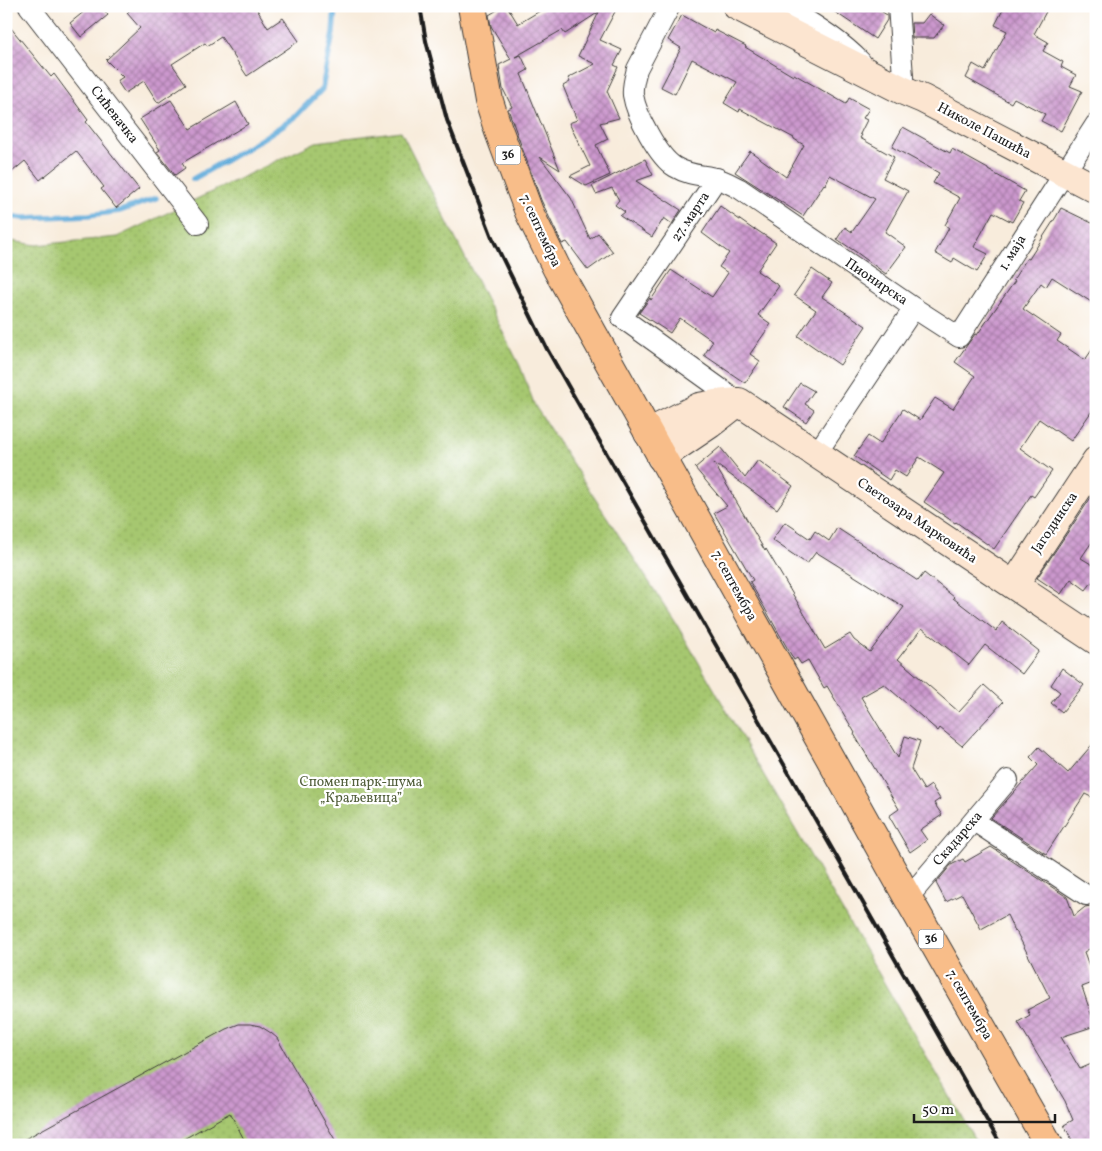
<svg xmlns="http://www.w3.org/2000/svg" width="1102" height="1151" font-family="Vollkorn,serif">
<defs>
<pattern id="park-dots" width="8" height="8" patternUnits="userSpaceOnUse" patternTransform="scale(1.25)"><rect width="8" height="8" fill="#a6c76f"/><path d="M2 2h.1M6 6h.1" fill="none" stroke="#8eaa60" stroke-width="1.8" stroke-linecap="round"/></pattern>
<pattern id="building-cross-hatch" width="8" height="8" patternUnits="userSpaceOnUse" patternTransform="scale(1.25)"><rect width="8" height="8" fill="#cc98ce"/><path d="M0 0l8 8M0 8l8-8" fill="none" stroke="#a57ba6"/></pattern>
</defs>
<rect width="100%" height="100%" fill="#fff"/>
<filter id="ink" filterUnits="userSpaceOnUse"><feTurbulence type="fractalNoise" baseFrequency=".02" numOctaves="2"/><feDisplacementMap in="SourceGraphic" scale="10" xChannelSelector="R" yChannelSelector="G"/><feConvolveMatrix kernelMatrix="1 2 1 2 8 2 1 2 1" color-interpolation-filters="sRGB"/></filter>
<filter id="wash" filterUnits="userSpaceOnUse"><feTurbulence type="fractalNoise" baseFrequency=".0096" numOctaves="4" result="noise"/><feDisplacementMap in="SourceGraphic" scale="20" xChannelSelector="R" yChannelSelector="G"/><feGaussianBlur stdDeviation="1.12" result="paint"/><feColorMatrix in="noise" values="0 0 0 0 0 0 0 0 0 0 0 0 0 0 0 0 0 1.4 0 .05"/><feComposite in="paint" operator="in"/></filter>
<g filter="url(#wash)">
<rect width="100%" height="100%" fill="#f8ecdc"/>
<!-- park -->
<path fill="url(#park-dots)" stroke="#617246" d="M401,131l119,235 15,40 142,219 301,520h-972v-905l30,5 81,-8 199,-95z"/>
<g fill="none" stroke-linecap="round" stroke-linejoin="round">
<!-- stream -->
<g stroke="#63addb" stroke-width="5.5">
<path d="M193,179l59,-34 42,-27 28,-29 11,-56 2,-27"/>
<path d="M6,216l18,2 65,-3 31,-4 36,-13"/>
</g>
</g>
<g id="blocks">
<!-- building -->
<g fill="url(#building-cross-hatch)">
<path d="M91,6h10l7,9 -27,22 -11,-14z"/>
<path d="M134,6h121l13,22 15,-10 16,23 -52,35 -26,-39 -14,9 -2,-3 -33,21 14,20 -28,19 -14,-22 -19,12 -8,-12 6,-4 -17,-17 34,-32 -13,-15z"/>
<path d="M504,6h3l11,18 30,-18h70l-18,34 22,10 -8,15 4,2 -11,24 12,27 -19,5 8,16 -12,6 14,30 -24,11 -16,-10 20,-10 -21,-43 8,-3 -14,-34 7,-4 -2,-4 27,-14 -17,-8 21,-44 -34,22 -3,-4 -47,27 6,-2 7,15 -7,4 39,96 -20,-13 31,41 19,41 8,-6 15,19 -25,18 -21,-28 -5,2 -21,-44 -33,-91 4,-2 -9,-18 -4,-24 12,-6 -20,-33 -2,-11z"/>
<path d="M826,6h47l14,9v5l-12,19z"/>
<path d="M1005,6h44l-15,28 14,8 -5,9 20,11 -2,5 15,8 -6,11 12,5 -21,40 -20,-10 4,-7 -31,-16 -3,5 -45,-25 7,-14 12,7 22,-40 -12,-6z"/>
<path d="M929,14l15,11 -10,13h-22l-1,-15h11z"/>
<path d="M682,15l32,18 1,-3 31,16 -1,1 48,29 1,-2 52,30 3,-6 20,11 -6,9 4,2 -7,14 2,1 -2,3 34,19 -11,21 25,13 -23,41 21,15 -20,27 -30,-22 -19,-13 8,-12 7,5 23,-33 -45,-24 -5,10 -1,-1 -21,32 -68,-44 15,-21 36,26 18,-32 -10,-6v-1l-54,-29 -1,3 -15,-9 13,-21 -45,-23 -17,35 -14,-7 20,-39 -13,-8z"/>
<path d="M6,22l45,55 3,-3 34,46 -2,2 53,67 -23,19 -15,-19 3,-2 -28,-36 -36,29 -15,-19 -19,16z"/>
<path d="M171,100l19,29 46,-27 12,22 -66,39 3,5 -10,7 -18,-23 3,-2 -20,-31z"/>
<path d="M903,127l47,26 2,-4 36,20v1l37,21 -6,10 4,2 -11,19 -19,-10 -19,35 14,7 -11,18 -23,-14 -2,5 -17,-10 14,-25 -4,-3 15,-27 -27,-15 6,-10 -47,-26z"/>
<path d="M645,159l8,16 -17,6 45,29 -9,14 -8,-6 -12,19 -32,-21 5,-4 -10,-7 4,-5 -7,-12 -16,6 -4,-8z"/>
<path d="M720,206l34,24 1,-1 21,14 -19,28 22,15 -21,29 13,9 -21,30 10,7 -15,22 -41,-28 9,-14 -33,-23 -10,15 -31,-20 11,-15 1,2 20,-30 41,27 16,-24 -9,-6 10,-14 -27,-20z"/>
<path d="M1061,208l35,17v80l-44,-28 -6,10 -5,-4 -18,26 38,26 -4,6 28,19 11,-16v61l-25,36 -32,-22 -19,29 32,23 -18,26 -3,-2 -37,54 -38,-27 -1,1 -31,-21 20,-29 -25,-16 -13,20 -11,-7 -6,10 -35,-24 14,-20 12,8 23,-35 17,11 15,-22 18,11 22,-33 -20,-14 20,-28 2,1 38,-54 -2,-1 14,-22 2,1 27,-42z"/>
<path d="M812,269l20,14 -10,14 44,29 -26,39 -42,-29 18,-26 -22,-15z"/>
<path d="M800,383l14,8 -9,13 9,6 -8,12 -22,-15z"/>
<path d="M720,447l25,31 13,-18 35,26 -16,23 -63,-46 51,88 1,-2 59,100 25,-15 4,6 16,12 34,-45 -88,-55 -9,12 -35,-24 13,-18 25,17 5,-8 14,10 8,-13 81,53 6,-8 30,24 -1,1 43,33 6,-9 37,29 -17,23 -37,-29 -16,20 -47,-37 -24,31 61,53 25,-27 19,17 -41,44 -22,-18 -2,3 -54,-47 -23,13 37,61 7,-22 15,5 -9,28 13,21 7,-5 9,14 -6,4 8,12 -22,15 7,10 -17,12 -21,-36 10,-7 -45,-75 1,-1 -28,-47 -3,2 -16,-28 -7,4 -4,-6 -3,2 -44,-78 3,-2 -39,-67 13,-7 -32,-38z"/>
<path d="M1096,490v46l-15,22 15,9v10l-10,13 -15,-11 -10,15 -24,-16z"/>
<path d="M1062,668l22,17 -22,27 -11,-9 9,-11 -9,-7z"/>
<path d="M1096,740v47l-5,10 -6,-3 -39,60 -55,-36 47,-53 -8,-8 9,-10 29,26z"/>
<path d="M991,847l76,50 7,19 11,-9 6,-1 5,-4v43l-12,7 11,30 -13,5 13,39 -34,11 19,32 16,-7v83h-21l-11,-20 9,-5 -8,-19 -47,-79 12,-7 -3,-5 23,-12 -34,-67 -1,1 -8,-17 -26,14 -19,-35 -16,8 -10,-19 15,-18 12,-6 2,3z"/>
<path d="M239,1024h11l10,2 11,7 6,5 61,107h-91l-17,-32 -57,32h-159l212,-116z"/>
</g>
</g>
</g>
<g filter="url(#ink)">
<use href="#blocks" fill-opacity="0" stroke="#3d3b39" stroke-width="1"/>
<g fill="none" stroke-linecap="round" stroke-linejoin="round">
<defs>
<g id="street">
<path d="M29,6l169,218"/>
<path d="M670,6l-33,63c-2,8 -5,17 -4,26 3,19 25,62 42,72 13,8 27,8 40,11 9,2 17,7 25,11l174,119 -97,145"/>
<path d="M784,6c27,17 55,33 77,56"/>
<path d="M898,6l6,85"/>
<path d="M717,178l-95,140 117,84"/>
<path d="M914,308l45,29 137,-213"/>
<path d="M974,821l112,74"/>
<path d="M908,898l100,-118"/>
</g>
<g id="secondary">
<path d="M737,6l167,85 19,8 173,90"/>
<path d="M648,433l51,-26 16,-3 24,-2 357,238"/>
<path d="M661,457l49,-33 27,-21"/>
<path d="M1014,585l82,-124"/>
</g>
<path id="primary" d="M472,6l17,95 9,28 31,83 28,57 351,629 141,247"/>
</defs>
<!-- street casing -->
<use href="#street" stroke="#3d3b39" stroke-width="22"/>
<!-- secondary casing -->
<use href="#secondary" stroke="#3d3b39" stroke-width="30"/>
<!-- primary casing -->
<use href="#primary" stroke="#3d3b39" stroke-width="30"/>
<!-- street -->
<use href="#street" stroke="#fff" stroke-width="20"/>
<!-- secondary -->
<use href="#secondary" stroke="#fce5d0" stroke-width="28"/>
<!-- primary -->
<use href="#primary" stroke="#f8bd89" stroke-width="28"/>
<!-- rail -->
<path stroke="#1c1c1c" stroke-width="4" d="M420,6l6,35 21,79 45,117 55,112 454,796"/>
</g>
</g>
<g text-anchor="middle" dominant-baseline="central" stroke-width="4.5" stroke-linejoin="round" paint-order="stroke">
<!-- shield labels -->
<g fill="#fff" stroke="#606060" stroke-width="1">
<rect x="495.5" y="145.5" width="25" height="19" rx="4"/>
<rect x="918.5" y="929.5" width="25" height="19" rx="4"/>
</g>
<g font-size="12" font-weight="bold" fill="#1c1c1c">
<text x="508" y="155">36</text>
<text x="931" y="939">36</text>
</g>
<!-- street labels -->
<g font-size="14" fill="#1c1c1c" stroke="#fff">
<text transform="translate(114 115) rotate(52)">Сићевачка</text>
<text transform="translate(984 131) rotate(28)">Николе Пашића</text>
<text transform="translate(691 217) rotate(-56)">27. марта</text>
<text transform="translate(540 231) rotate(65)">7. септембра</text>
<text transform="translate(1013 253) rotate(-58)">1. маја</text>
<text transform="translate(876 282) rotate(34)">Пионирска</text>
<text transform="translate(917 521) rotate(34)">Светозара Марковића</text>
<text transform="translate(1055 523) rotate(-56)">Јагодинска</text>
<text transform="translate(734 586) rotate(61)">7. септембра</text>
<text transform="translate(958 839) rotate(-49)">Скадарска</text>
<text transform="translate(969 1005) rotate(60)">7. септембра</text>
</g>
<!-- park labels -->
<g font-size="14" fill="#53603d" stroke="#fff">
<text x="361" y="782">Спомен парк-шума<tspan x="361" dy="16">„Краљевица”</tspan></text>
</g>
</g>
<!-- margin -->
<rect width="1102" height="1151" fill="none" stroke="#fff" stroke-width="25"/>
<!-- scale -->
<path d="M914 1114v8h141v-8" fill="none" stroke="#1c1c1c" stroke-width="2.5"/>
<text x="922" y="1114" font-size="15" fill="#1c1c1c" stroke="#ffffff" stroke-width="4" paint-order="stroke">50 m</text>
</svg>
